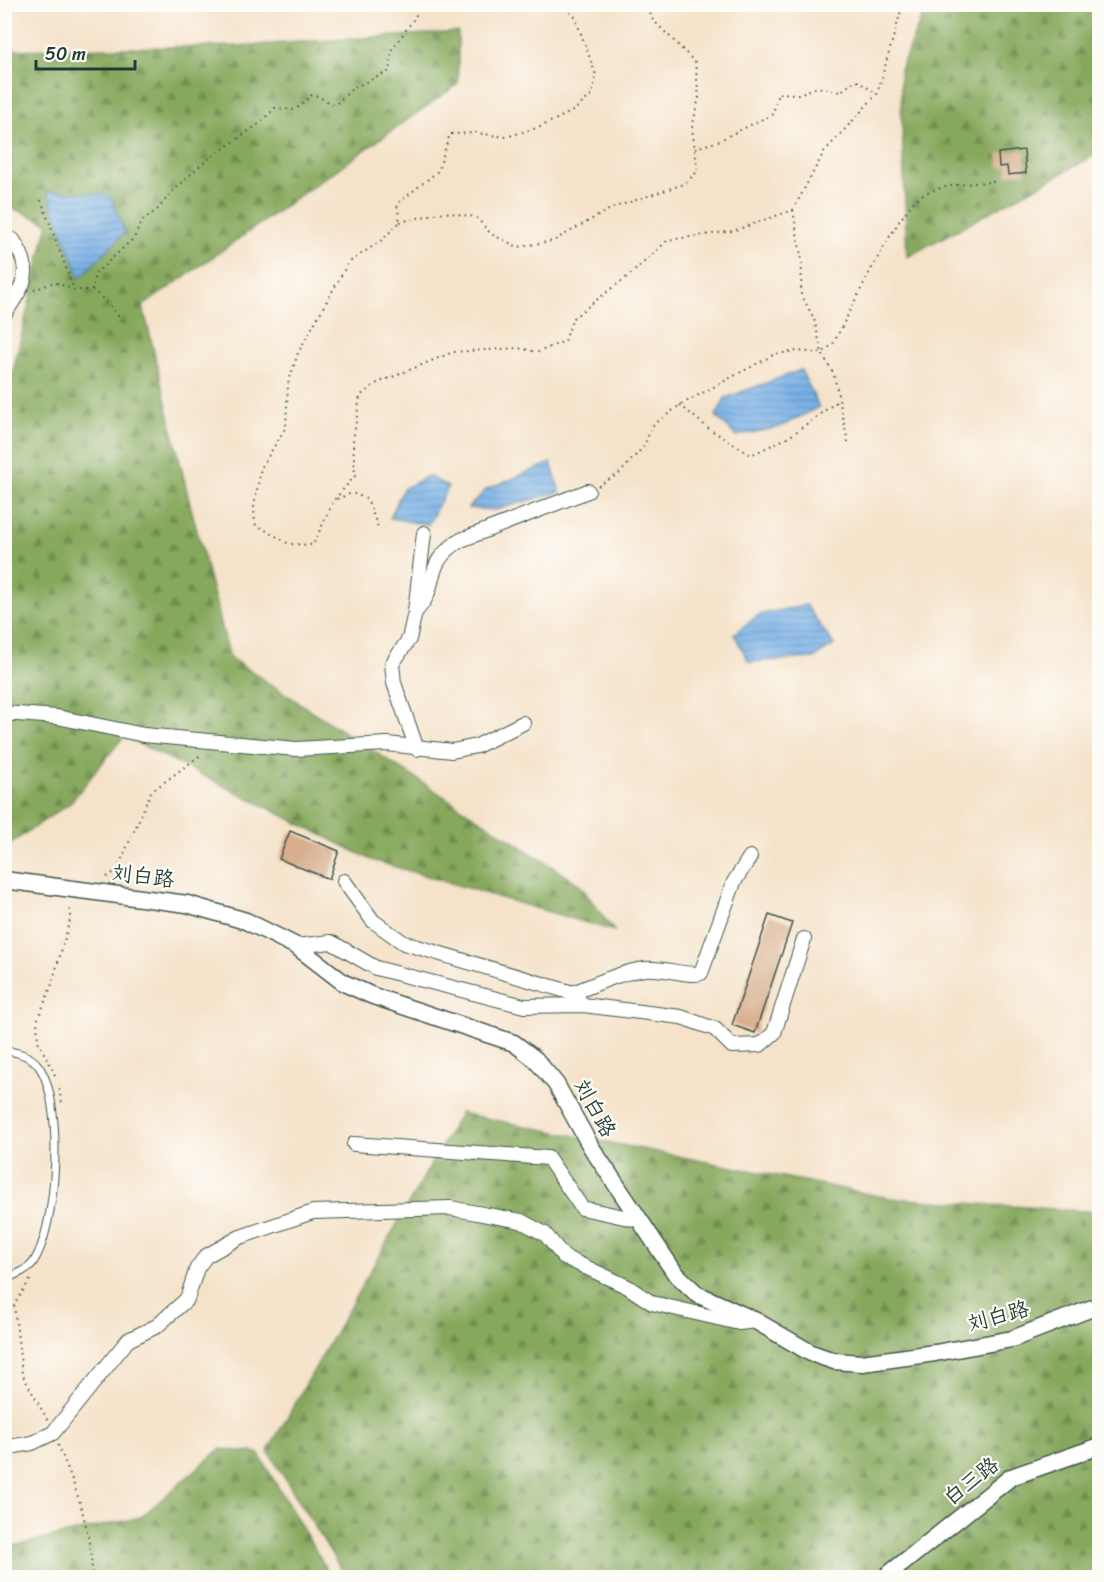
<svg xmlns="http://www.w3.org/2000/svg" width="1104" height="1582" font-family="Sriracha,'LXGW WenKai TC',sans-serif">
<defs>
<pattern id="forest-firs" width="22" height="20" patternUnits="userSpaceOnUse" patternTransform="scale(1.5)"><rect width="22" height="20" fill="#86a85c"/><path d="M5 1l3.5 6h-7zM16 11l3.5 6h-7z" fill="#6d8a4d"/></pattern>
<pattern id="water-rules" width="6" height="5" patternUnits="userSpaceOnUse" patternTransform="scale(1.5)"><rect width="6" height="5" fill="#76afe6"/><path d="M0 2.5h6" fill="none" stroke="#6090bb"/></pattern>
</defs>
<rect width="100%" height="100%" fill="#fdfcf7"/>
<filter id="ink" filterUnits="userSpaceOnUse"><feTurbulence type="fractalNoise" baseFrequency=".0167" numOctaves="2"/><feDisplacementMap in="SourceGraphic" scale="12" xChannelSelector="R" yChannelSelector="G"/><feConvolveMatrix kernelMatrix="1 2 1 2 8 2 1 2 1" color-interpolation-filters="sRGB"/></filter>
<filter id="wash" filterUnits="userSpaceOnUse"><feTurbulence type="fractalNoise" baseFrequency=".008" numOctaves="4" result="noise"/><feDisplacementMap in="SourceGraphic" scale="24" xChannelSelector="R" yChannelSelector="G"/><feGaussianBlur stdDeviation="1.35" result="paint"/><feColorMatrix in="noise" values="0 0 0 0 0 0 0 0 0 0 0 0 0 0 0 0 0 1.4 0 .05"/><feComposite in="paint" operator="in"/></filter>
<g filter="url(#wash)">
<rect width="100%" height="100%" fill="#f5e2c9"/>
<!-- forest -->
<g fill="url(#forest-firs)" stroke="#527248" stroke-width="1.5">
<path d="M927,5h172v148l-192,104 -7,-187z"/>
<path d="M458,32v52l-315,222 45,190 42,162 349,226 35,47 -242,-71 -248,-124 -54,67 -65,44v-442l43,-182 -43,-18v-155l233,-4z"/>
<path d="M460,1113l429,85 210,14v365h-753l-78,-126z"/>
<path d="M220,1449l38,4 73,124h-326v-29l136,-31z"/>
</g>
<!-- water -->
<g fill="url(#water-rules)" stroke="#4a768d" stroke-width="1.5">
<path d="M47,191l63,4 15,37 -45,46z"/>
<path d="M801,370l18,37 -39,20 -44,9 -20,-20 9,-18z"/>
<path d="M551,463l9,29 -65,18 -27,-2 19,-19z"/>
<path d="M428,476l20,11 -20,38 -38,-7 13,-29z"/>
<path d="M806,605l28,40 -20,13 -65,4 -15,-28 25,-19z"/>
</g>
<g id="blocks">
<!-- building -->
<g fill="#d8ae8e">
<path d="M1024,150l2,23 -18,2 -1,-9 -8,1 -1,-14z"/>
<path d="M290,831l49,20 -10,28 -50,-20z"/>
<path d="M769,915l23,8 -37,110 -23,-8z"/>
</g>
</g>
</g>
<g filter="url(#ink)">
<use href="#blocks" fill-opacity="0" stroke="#3f564a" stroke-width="1.5"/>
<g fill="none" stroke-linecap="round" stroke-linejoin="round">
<defs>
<path id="service" d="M4,1050c12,2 26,5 33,14 28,33 21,165 -5,200 -6,7 -19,12 -28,15"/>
<g id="minor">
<path d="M4,237l9,3c22,33 11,44 -9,75"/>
<path d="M415,612c27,-27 5,-47 46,-72l127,-49"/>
<path d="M4,713l53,4 87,18 152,14 91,-5 65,7 25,-5 46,-23"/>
<path d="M417,749l-23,-66 -2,-19 17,-25 6,-27 9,-79"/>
<path d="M344,881l29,40 31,22 169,50 10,12"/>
<path d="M296,946l35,-4 45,26 148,38 59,-1 98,12 34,12 17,17 28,-1 14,-12 30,-94"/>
<path d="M573,993c23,-9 48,-21 72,-24 18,-2 44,8 56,4l33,-91 16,-25"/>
<path d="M354,1144l194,14 34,50 56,12"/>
<path d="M4,1448l28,-5 21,-10 75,-93 29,-14 30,-27 10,-31 9,-12 34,-19 73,-25 137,-4 71,13 24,13 19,23 64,30 24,16 87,20 17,-2"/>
</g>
<g id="tertiary">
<path d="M4,880l183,24 59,17 50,25 48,37 29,13 141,47 21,16 21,25 35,63 84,126 22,21 59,27 55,32 23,8 28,2 73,-10 77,-14 88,-34"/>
<path d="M884,1578l127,-101 89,-31"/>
</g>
</defs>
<!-- service casing -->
<use href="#service" stroke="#3f564a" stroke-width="9"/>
<!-- minor casing -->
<use href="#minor" stroke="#3f564a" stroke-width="16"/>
<!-- tertiary casing -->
<use href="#tertiary" stroke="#3f564a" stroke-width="19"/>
<!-- path -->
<g stroke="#3f564a" stroke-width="2" stroke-dasharray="1.5 4.5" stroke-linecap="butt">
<path d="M561,4l14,13 21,58 -4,20 -19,16 -33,16 -34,10 -30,-4 -26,1 -12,37 -41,33 3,18 -18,18 -34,23 -50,90 -10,31 -2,43 -25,41 -7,39 1,17 34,20 24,1 21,-45 21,-24 -2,-35 7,-45 15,-12 78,-32 65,-4 20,4 27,-11 8,-23 59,-45 36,-33 65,-9 60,-21 31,-58 53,-58 26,-90"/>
<path d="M695,148l21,-6 57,-28 5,-21 20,1 20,-7 22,5 16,-12 21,14"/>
<path d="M41,200l33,90"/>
<path d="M793,210l9,51 -1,33 13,25 8,34 12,22 14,67"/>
<path d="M400,222l44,-10 32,5 15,17 27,13 35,-6 59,-33 72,-24 14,-13 -6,-43 7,-31 -4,-35 -44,-44 -2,-14"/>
<path d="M34,290l20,-8 20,8h18l3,-16 39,-36 8,-17 16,-12 14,-17 32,-30 55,-38 16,-16 20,2 18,-16 22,11 18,-17 37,-17 1,-20 25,-35 -3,-12"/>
<path d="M92,290l17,14 14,18"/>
<path d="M680,405l28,23 43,27 38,-18 50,-37"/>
<path d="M598,486l22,-13 24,-27 8,-20 28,-21 95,-51 22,-3 25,2 11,-9c16,-30 65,-135 89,-149 23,-12 52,-11 77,-14"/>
<path d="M337,499l15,-6 15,6 11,28"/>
<path d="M107,877l10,-7 34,-78 51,-38"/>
<path d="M55,1075l-17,-34 -1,-20 14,-34 19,-67v-16"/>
<path d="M59,1089l3,15"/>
<path d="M30,1280l-16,25 8,69 26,47"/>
<path d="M58,1445c18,42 34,86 34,133"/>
</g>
<!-- service -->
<use href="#service" stroke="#fff" stroke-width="7"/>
<!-- minor -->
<use href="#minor" stroke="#fff" stroke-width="14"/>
<!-- tertiary -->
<use href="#tertiary" stroke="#fff" stroke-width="16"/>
</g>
</g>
<g text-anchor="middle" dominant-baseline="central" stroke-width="4.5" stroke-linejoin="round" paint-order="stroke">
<!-- street labels -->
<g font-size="21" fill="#1f3d34" stroke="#fdfcf7">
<text transform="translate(143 876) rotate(7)">刘白路</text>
<text transform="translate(595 1108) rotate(61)">刘白路</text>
<text transform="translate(998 1316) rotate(-15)">刘白路</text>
<text transform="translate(971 1481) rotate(-38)">白三路</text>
</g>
</g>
<!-- margin -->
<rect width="1104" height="1582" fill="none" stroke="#fdfcf7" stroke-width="24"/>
<!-- scale -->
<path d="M36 60v9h99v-9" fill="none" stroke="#1f3d34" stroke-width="3"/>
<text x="45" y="60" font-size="18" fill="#1f3d34" stroke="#fdfcf7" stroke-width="4.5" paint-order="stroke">50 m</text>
</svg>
